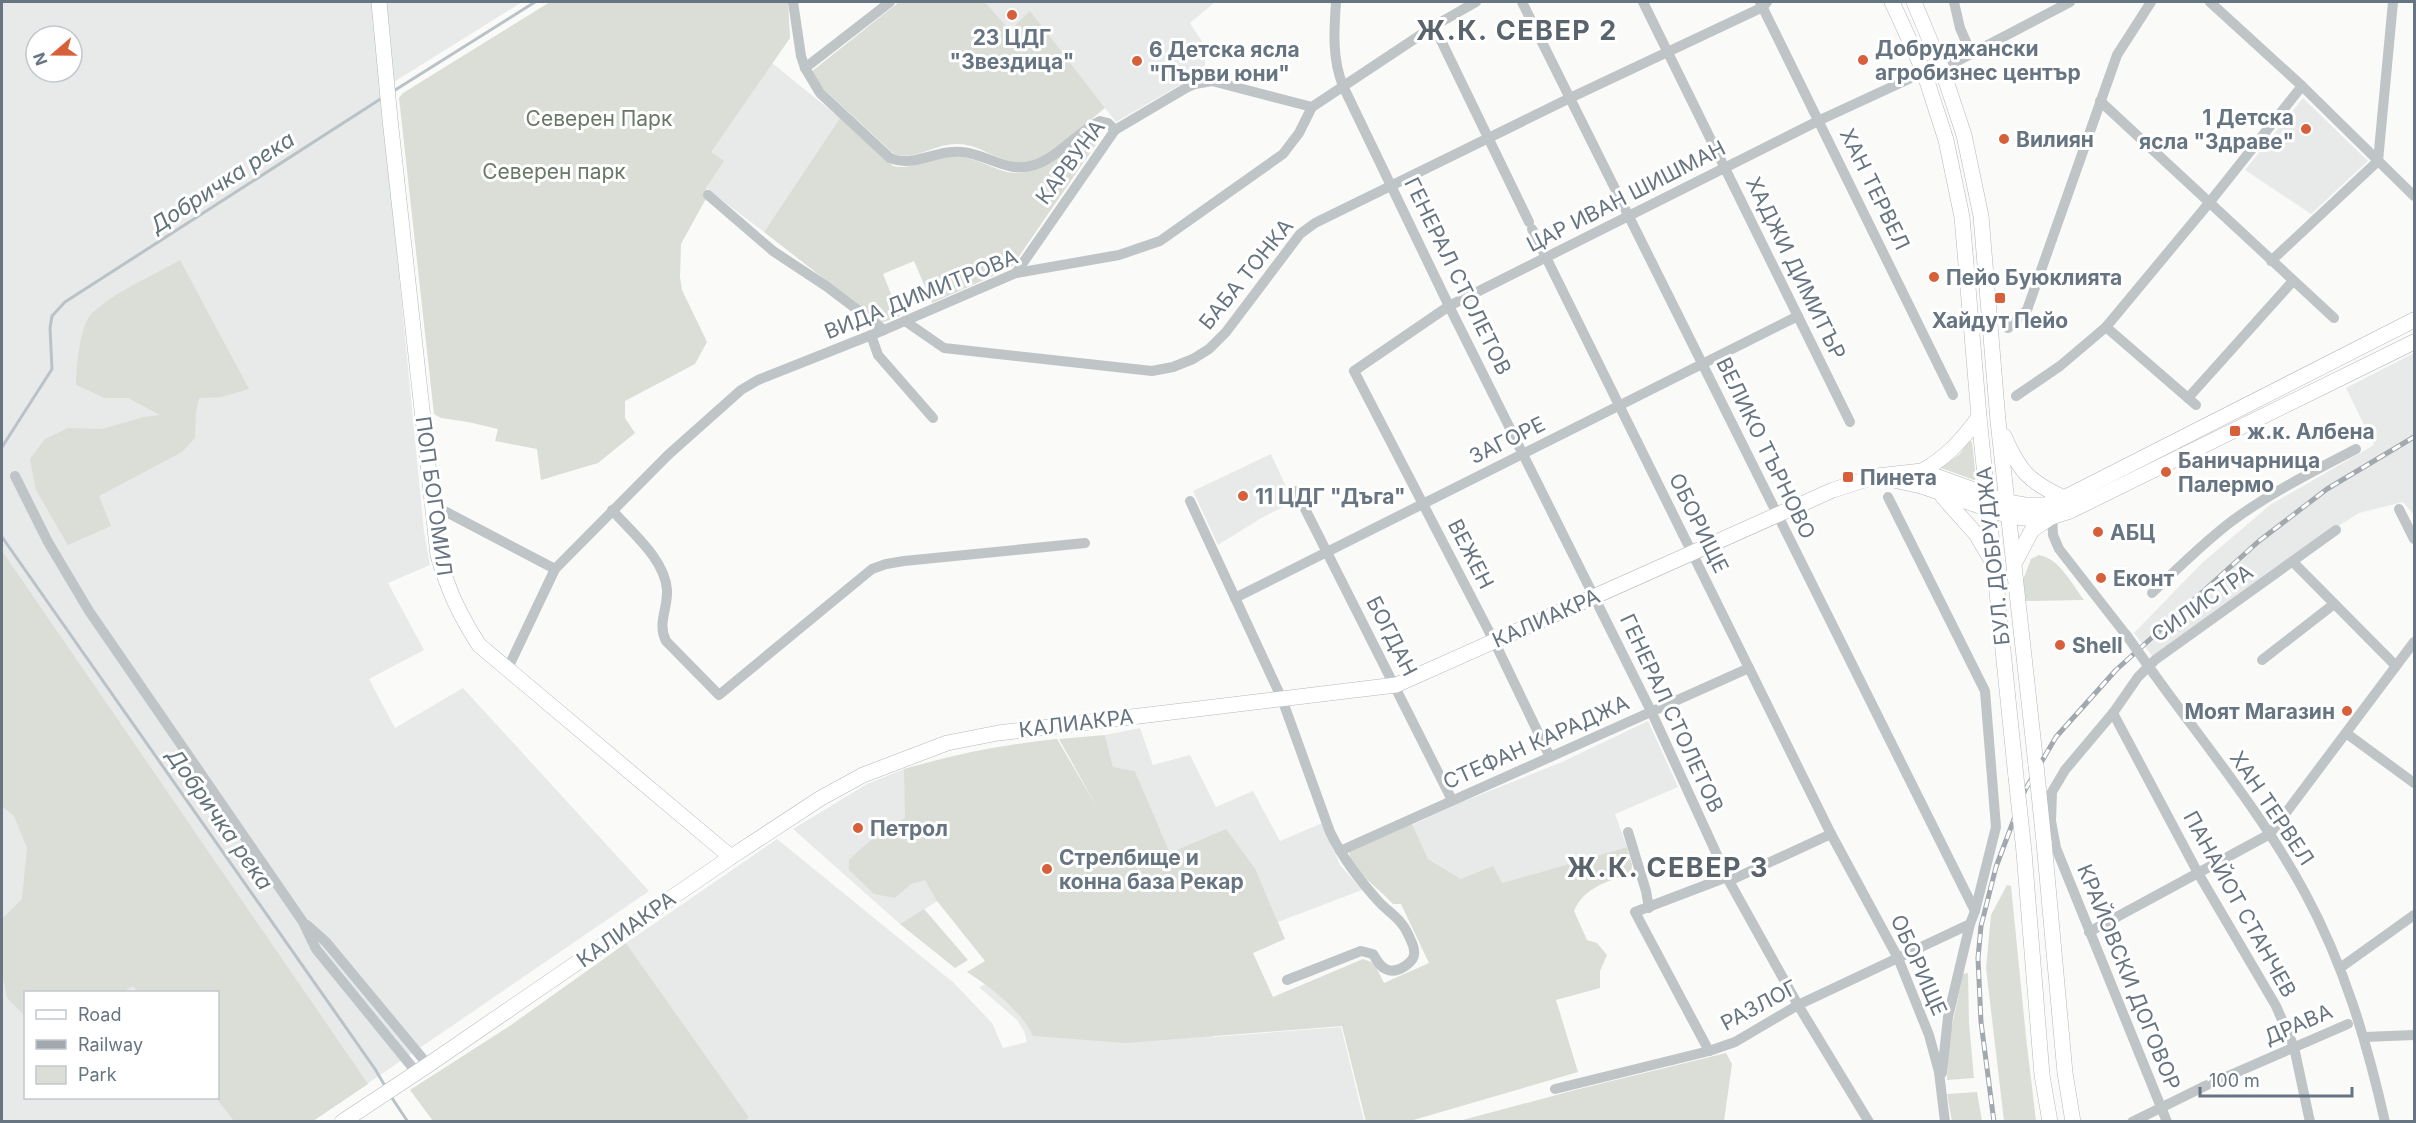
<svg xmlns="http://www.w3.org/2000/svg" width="2416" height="1123" font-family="Inter,sans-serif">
<rect width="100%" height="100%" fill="#fafaf8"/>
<!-- built -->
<g fill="#e8e9e9" fill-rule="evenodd">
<path d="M2,2h520l-141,88 43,442 6,33 -42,18 36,67 -55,29 26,49 68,-40 186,203 -336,230 -311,1zM36,36h36v36h-36zM26,992h192v106h-192z"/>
<path d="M985,2h230l-25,21 15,23v30l-20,6 -69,40 -86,-110 -20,18z"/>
<path d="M772,63l68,55 -76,114 -58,-44 17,-27 -13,-9z"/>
<path d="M2303,98l65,63 -57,53 -66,-44z"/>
<path d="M2414,353v162l-11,-13 -44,11 -46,29 -160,115 -19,-24 68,-70 68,-58 104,-60 -28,-57z"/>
<path d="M1271,454l22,48 -30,15 -45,28 -25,-54z"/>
<path d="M1648,721l30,66 -63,27 12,33 -125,36 -41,-4 -33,-20 -16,-34 50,-23 100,-40z"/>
<path d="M1140,728l13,37 37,-10 26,52 37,-16 27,50 42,-18 18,42 22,25 -84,32 -22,-52 -86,-17 -35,-82 -22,-4 -8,-32z"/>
<path d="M1057,739l98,170 58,128 128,-10 23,94h-620l5,-4 -123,-174 151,-104 177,144 38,40 11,25 24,-6 -3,-11 -7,-11 -38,-33 157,-64 -93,-86 -143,87 -107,-95 74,-45 37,-15 44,-12 38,-8z"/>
</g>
<!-- green -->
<g fill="#daded7">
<path d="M550,2h238l2,36 -79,114 13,9 -18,27 2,7 -27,49 -1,33 2,13 25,52 -12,22 -70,37v17l10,15 -37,30 -57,17 -4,-31 -42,-8 3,-12 -30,-7 -27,-4 -7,-4 -35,-316 4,-5z"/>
<path d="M899,2h86l25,28 20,-19 75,97c-15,12 -62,55 -79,56 -6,0 -16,-2 -22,-5 -17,-5 -30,-16 -48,-15 -22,0 -40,17 -62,10l-77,-71 -6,-11z"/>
<path d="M840,118l53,48c18,5 35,-9 54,-10 20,-1 35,7 53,14 36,13 68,-22 94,-42l7,9 -90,131 -79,35 -18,-42 -31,13 17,42 -19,7 -117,-91z"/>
<path d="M180,260l69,129 -28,8 -22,1 -3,14 -1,26 -13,14 -83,44 12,30 -43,19 -32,-55 -6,-31 15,-20 23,-11 34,1 42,-12 16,-2 -32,-17h-23l-29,-13c0,-16 4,-56 13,-68 15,-20 67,-43 91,-57z"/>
<path d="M1969,441l3,1 4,37 -2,1 -33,-12 19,-14z"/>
<path d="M2,551l366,533 -55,37h-79l-18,-23 2,-106h-80l-5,-6 -10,6h-97l-1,24 -18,-18 -5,-27v-52l20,-20 5,-51 -13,-32 -12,-10z"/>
<path d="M2039,555c21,4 32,28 45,45l-59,1 -2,-21 8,-21z"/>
<path d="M1105,735l8,32 22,4 35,82 56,-24 30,41 29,69 -32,14 20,44 90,-38 11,4 10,20 45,-20 -28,-59h-8c-12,-14 -42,-34 -44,-52l63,-28 16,35 33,20 32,-13 9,17 125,-36 5,18 -1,8c-22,8 -47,14 -57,38l13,29 10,3 10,12 -7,16v17l-44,12 22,72 -168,49 -44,1 -24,-96 -216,17 -93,-7c-10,-24 -44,-50 -66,-64l18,-11 -48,-60 -12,-21 -14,4 -16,14 -21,-4 -25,-24v-10c17,-17 35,-31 56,-42l-1,-49c50,-14 101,-25 153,-30l40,68 -38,-68z"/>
<path d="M2007,885l4,1 15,151 10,84h-32l-18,-153 5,-53z"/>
<path d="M924,909l44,51 -13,8 -55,-44z"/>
<path d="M626,943l123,174 -5,5 -311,-1 -23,-31 101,-65z"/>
<path d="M1968,973l1,50 5,55 -27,2 2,-40 14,-66z"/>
<path d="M1726,1053l6,11 -8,57h-265l116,-31z"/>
<path d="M1977,1092l5,29h-30l-5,-27z"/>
</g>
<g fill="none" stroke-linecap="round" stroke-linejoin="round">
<!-- stream -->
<g stroke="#b9c3c7" stroke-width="3">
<path d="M392,92l143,-90"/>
<path d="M2,447l50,-78 -2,-41 2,-12 13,-14 317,-204"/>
<path d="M2,537l373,532 10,17"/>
<path d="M390,1095l18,27"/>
</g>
<defs>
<g id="secondary">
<path d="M379,2l11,117 48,436c10,35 21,59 41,90l252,212"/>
<path d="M1892,2l32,70 22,68 16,77 17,200 37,360"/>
<path d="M1914,2l28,67 22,66 17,81 17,205 38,344"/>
<path d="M2004,436c16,36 24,45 60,62"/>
<path d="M1922,471c25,-14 40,-31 57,-54"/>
<path d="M1889,479l32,7 88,30 15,2 27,-1 19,-6 344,-169"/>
<path d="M1943,497l33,37 16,27"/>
<path d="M2015,562l17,-32 19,-13"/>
<path d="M2044,842l21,231 8,49"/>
<path d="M2024,852l18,223 8,47"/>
<path d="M342,1122l86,-57 303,-208 90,-59 42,-23 84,-32 51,-10 398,-48 437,-195 44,-14 45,-5 85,31 18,3h20l19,-7 350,-178"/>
</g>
</defs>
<!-- secondary casing -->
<use href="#secondary" stroke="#b4b9be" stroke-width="16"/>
<!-- street -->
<g stroke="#bfc4c7" stroke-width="10">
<path d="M793,2l8,54 4,12"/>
<path d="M890,2l-85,66 15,25 70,65c24,10 47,-9 72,-6 25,2 46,22 72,13 25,-8 43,-33 66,-44l8,2 7,7"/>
<path d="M1336,2c-2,28 -4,57 7,84l106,220 203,407 77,168 69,124 71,117"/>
<path d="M1522,2l453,909"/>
<path d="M1643,2l207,420"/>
<path d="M1760,2l193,393"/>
<path d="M1954,2l6,26 11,25"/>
<path d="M2210,2l92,84 112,110"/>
<path d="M1434,26l95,196"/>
<path d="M1942,69l128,-67"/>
<path d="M2100,101l234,217"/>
<path d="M708,195l65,56 53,35 58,44"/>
<path d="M1532,229l299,605 67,124 31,77 10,37 6,50"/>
<path d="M2271,261l107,-100 15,-159"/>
<path d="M1016,273l99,-143 71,-42 9,-4 17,-3 100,26"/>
<path d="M905,321l39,27 208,23 21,-4 20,-8 16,-10 17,-17 74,-98 15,-11 255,-125 193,-91 4,-5"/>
<path d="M2106,327l90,78"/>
<path d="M2008,328l19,-18 90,-255 34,-53"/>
<path d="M871,335l7,20 55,63"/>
<path d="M2016,396l44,-30 46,-39 103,-124 93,-117"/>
<path d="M2188,398l105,-117"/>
<path d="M15,476l33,66 41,69 214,311 13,27 101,124"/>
<path d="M1296,491l156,309"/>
<path d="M1888,497l97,194 11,136 -21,84 -5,13 -22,93 -6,56"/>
<path d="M1190,501l92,198 48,133c13,27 30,49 50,71 10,10 22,17 28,31 2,5 6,11 6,17 2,11 -16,22 -26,19 -8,-2 -11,-10 -15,-16l-12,-3 -74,29"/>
<path d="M433,505l122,64"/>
<path d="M2399,509l15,30"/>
<path d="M612,510c19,22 53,49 55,80 1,19 -10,33 -1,51l53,54 153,-126 14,-5 18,-3 181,-18"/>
<path d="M2052,514l1,21 6,14 68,87"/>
<path d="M2293,562l103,104"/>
<path d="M2152,593c26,-25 51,-50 80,-72 38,-28 82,-50 124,-72"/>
<path d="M1235,598l563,-282"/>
<path d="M2262,660l72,-56"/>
<path d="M507,670l48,-101 113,-114 73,-65 17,-10 126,-50 132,-57 103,-18 41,-14 123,-87 16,-21 13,-26 122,-81 42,-24"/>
<path d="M2154,674c52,72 109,141 151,219 39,72 62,149 80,229"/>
<path d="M2113,713l85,160 78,133 18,41 16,75"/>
<path d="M2346,733l68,50"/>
<path d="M1550,757l-56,-116 -140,-270 95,-65 371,-186 104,-48"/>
<path d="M1628,832l18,59 3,17"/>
<path d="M1340,851l409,-183"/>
<path d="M1729,881l102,-47"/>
<path d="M307,925l19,17 102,123"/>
<path d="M2089,932l181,-98 144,-192"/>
<path d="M2340,968l74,-53"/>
<path d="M2365,1037l49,-2"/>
<path d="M1709,1051l-74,-139 92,-35"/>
<path d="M1555,1089l154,-38 26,-9 63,-37 172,-81"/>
<path d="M2132,1122l73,-36 143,-62"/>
<path d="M2167,1122l-111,-274 -5,-27 1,-29 13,-22 48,-57 25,-36 17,-17 181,-130"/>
</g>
<!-- secondary -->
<use href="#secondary" stroke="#fff" stroke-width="15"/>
<defs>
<path id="rail" d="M1994,1122l-13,-100 -3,-64 3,-32 15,-59 29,-77 31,-53 60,-67 143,-129 68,-52 87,-52"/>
</defs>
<!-- rail casing -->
<use href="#rail" stroke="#a1a8ae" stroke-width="5"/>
<!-- rail -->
<use href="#rail" stroke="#fff" stroke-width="3" stroke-dasharray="9" stroke-linecap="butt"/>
<defs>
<g id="secondary-bridge">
<path d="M2036,765l8,77"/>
<path d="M2016,777l8,75"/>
</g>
</defs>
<!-- secondary-bridge casing -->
<use href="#secondary-bridge" stroke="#b4b9be" stroke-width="16" stroke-linecap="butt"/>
<!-- street-bridge -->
<path stroke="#bfc4c7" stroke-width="10" d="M2127,636l27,38"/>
<!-- secondary-bridge -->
<use href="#secondary-bridge" stroke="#fff" stroke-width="15"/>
</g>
<!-- markers -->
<g fill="#d7603b" stroke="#fff" stroke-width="2">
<circle cx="1012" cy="15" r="6"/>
<circle cx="1863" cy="60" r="6"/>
<circle cx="1137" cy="61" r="6"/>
<circle cx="2306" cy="129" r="6"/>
<circle cx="2004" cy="139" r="6"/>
<circle cx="1934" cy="277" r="6"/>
<rect x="1994" y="292" width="12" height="12" rx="3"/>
<rect x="2229" y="425" width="12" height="12" rx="3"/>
<circle cx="2166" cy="472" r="6"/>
<rect x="1842" y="471" width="12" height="12" rx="3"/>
<circle cx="1243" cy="496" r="6"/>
<circle cx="2098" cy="532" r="6"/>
<circle cx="2101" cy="578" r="6"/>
<circle cx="2060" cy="645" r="6"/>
<circle cx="2347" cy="711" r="6"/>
<circle cx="858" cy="828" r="6"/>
<circle cx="1047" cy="869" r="6"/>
</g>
<g text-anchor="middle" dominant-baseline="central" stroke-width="6" stroke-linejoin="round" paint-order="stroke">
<!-- poi labels -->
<g font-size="21" font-weight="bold" fill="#667581" stroke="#fff" text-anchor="start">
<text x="1012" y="37" text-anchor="middle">23 ЦДГ<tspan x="1012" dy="24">"Звездица"</tspan></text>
<text x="1875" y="48">Добруджански<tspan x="1875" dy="24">агробизнес център</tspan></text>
<text x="1149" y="49">6 Детска ясла<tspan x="1149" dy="24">"Първи юни"</tspan></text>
<text x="2294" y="117" text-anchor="end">1 Детска<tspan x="2294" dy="24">ясла "Здраве"</tspan></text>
<text x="2016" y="139">Вилиян</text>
<text x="1946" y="277">Пейо Буюклията</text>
<text x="2000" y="320" text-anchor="middle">Хайдут Пейо</text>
<text x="2247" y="431">ж.к. Албена</text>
<text x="2178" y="460">Баничарница<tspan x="2178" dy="24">Палермо</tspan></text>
<text x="1860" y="477">Пинета</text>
<text x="1255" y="496">11 ЦДГ "Дъга"</text>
<text x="2110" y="532">АБЦ</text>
<text x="2113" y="578">Еконт</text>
<text x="2072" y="645">Shell</text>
<text x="2335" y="711" text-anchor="end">Моят Магазин</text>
<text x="870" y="828">Петрол</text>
<text x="1059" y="857">Стрелбище и<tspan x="1059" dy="24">конна база Рекар</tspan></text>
</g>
<!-- park labels -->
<g font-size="21" fill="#697966" stroke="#fff">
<text x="599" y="118">Северен Парк</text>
<text x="554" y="171">Северен парк</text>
</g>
<!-- street labels -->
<g font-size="21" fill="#667581" stroke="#fff">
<text transform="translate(1070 162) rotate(-53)">КАРВУНА</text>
<text transform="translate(1875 189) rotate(64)">ХАН ТЕРВЕЛ</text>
<text transform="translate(1626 196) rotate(-27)">ЦАР ИВАН ШИШМАН</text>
<text transform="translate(1796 268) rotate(64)">ХАДЖИ ДИМИТЪР</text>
<text transform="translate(1246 274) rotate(-51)">БАБА ТОНКА</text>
<text transform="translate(1458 276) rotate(64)">ГЕНЕРАЛ СТОЛЕТОВ</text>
<text transform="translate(921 294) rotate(-22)">ВИДА ДИМИТРОВА</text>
<text transform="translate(1507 440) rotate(-26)">ЗАГОРЕ</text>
<text transform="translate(1766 448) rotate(64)">ВЕЛИКО ТЪРНОВО</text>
<text transform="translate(434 496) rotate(82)">ПОП БОГОМИЛ</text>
<text transform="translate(1699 523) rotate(64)">ОБОРИЩЕ</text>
<text transform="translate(1471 554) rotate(63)">ВЕЖЕН</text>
<text transform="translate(1993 556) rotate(-96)">БУЛ. ДОБРУДЖА</text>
<text transform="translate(2202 603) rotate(-35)">СИЛИСТРА</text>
<text transform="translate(1546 618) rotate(-24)">КАЛИАКРА</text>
<text transform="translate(1392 636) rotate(63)">БОГДАН</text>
<text transform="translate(1672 713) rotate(65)">ГЕНЕРАЛ СТОЛЕТОВ</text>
<text transform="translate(1076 723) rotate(-7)">КАЛИАКРА</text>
<text transform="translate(1536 742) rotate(-24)">СТЕФАН КАРАДЖА</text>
<text transform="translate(2272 808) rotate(56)">ХАН ТЕРВЕЛ</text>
<text transform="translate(2240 904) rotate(61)">ПАНАЙОТ СТАНЧЕВ</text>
<text transform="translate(626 929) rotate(-35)">КАЛИАКРА</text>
<text transform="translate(1919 965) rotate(66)">ОБОРИЩЕ</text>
<text transform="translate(2129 977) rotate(68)">КРАЙОВСКИ ДОГОВОР</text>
<text transform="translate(1759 1005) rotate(-28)">РАЗЛОГ</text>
<text transform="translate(2298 1024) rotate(-23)">ДРАВА</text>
</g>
<!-- water labels -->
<g font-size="22" font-style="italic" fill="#62737a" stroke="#fff">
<text transform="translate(222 182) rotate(-33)">Добричка река</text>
<text transform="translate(220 819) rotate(55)">Добричка река</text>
</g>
<!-- district labels -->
<g font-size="27" font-weight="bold" letter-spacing="1.5" fill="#59646c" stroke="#fff">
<text x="1517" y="30">Ж.К. СЕВЕР 2</text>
<text x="1668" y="867">Ж.К. СЕВЕР 3</text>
</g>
</g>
<!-- border -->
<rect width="2416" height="1123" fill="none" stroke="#667581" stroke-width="6"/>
<!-- legend -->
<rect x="24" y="991" width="195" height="108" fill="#ffffff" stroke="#c2c8cd" stroke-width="1.5"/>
<rect x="36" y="1010" width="30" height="9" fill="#ffffff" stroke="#c2c8cd" stroke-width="1.5"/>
<text x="78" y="1021" font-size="18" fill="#667581">Road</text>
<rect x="36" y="1040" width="30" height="9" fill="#a1a8ae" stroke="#c2c8cd" stroke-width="1.5"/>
<text x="78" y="1051" font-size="18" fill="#667581">Railway</text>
<rect x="36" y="1066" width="30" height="18" fill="#daded7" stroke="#c2c8cd" stroke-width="1.5"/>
<text x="78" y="1081" font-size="18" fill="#667581">Park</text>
<!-- north arrow -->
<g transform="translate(54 54) rotate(250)"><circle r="28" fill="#ffffff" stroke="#c2c8cd" stroke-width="1.5"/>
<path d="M0-4.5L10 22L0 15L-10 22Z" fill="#d7603b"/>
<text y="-9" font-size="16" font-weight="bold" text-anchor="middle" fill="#667581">N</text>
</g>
<!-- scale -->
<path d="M2200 1087v9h152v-9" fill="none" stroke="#667581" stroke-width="3"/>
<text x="2209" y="1087" font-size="18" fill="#667581" stroke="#ffffff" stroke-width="4.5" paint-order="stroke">100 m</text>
</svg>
